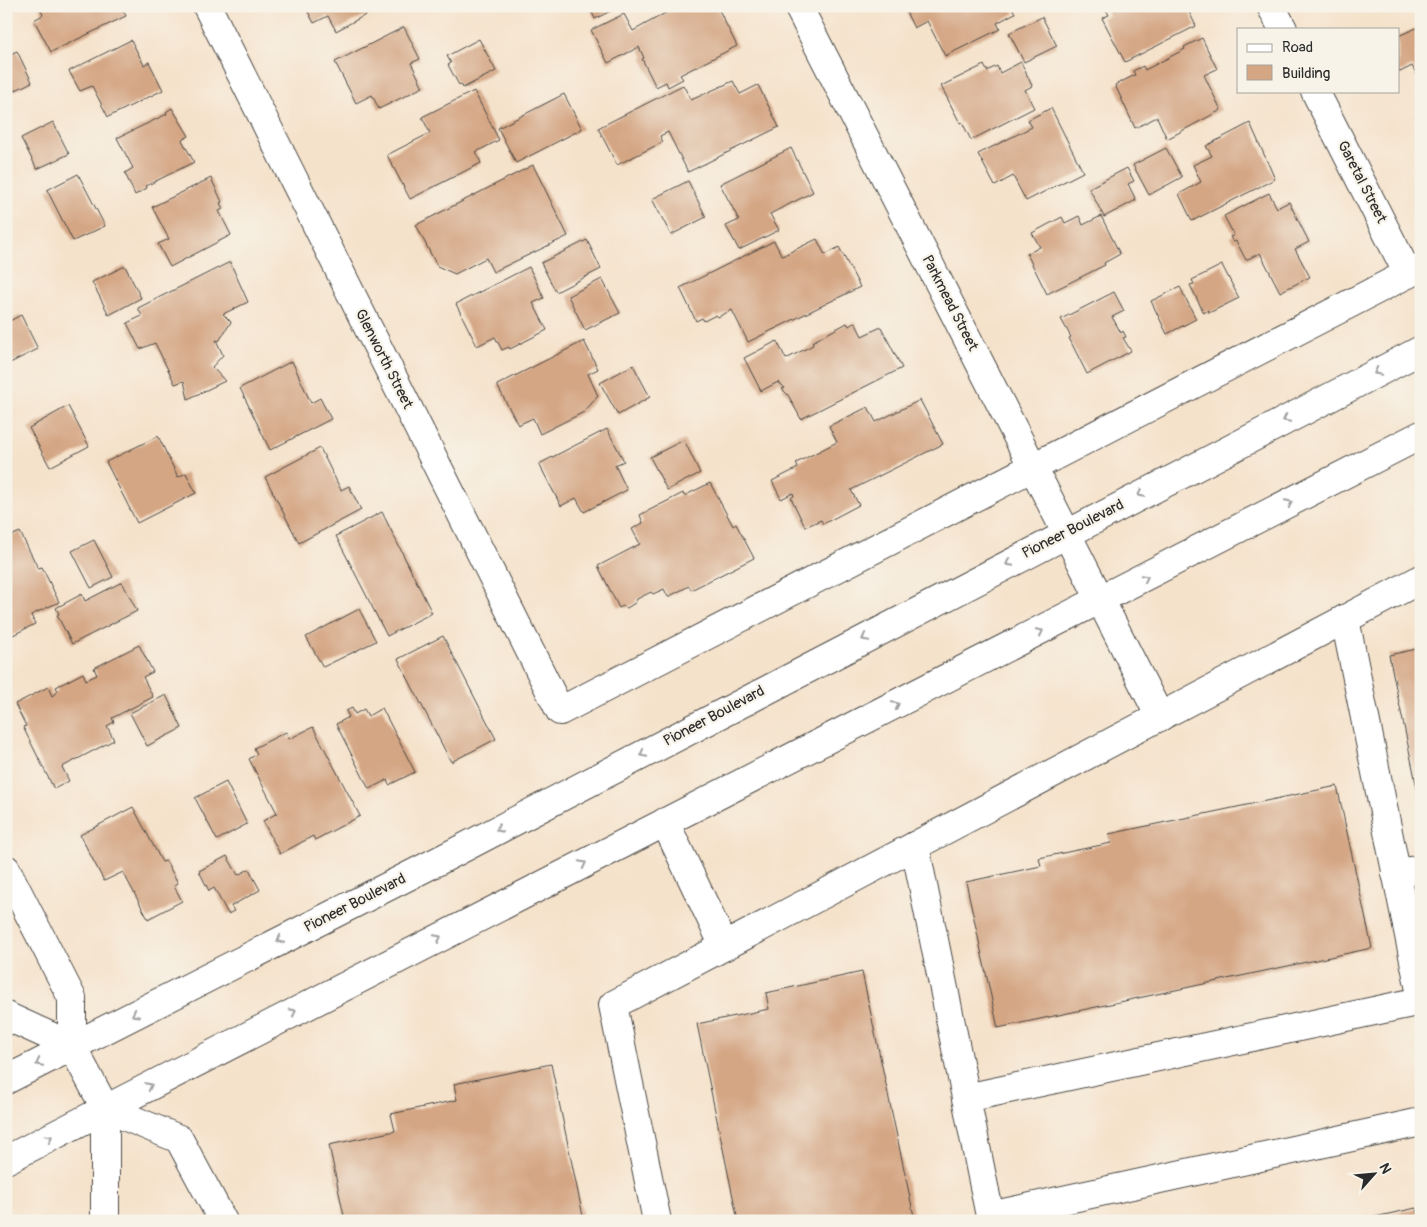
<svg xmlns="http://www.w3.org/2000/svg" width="1427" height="1227" font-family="Pangolin,sans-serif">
<rect width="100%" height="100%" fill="#f7f3e8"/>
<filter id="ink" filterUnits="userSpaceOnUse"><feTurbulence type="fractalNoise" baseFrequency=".02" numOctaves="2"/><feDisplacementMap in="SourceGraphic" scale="10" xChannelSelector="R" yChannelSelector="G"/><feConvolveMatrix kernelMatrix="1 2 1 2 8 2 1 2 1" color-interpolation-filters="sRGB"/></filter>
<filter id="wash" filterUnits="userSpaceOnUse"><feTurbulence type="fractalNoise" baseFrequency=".0096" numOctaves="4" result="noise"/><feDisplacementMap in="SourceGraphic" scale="20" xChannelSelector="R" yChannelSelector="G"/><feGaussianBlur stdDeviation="1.12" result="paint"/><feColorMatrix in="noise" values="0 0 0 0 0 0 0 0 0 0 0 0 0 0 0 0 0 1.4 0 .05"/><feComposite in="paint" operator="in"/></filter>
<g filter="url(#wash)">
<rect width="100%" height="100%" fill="#f5e2cb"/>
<g id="blocks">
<!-- building -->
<g fill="#d4a684">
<path d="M39,6h82l5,10 -75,36 -17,-32 9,-5z"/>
<path d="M305,6h77l-46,25 -8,-15 -14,7z"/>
<path d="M589,6h31l-25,13z"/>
<path d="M678,6h39l20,40 -57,29 3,4 -15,8 -2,-5 -10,5 -14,-28 2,-1 -5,-11 -31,16 -17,-33 33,-16 9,17z"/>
<path d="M903,6h108l4,7 -18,10 3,6 -55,27 -18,-35 -13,7z"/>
<path d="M1104,6h82l10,20 -71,36 -23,-44 7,-3z"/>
<path d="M1042,17l15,29 -33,16 -15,-29z"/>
<path d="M1421,26v56l-9,-16 -12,6 -2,-4v-32z"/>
<path d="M404,27l16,32 -9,4 12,24 -44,22 -7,-14 -16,8 -21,-41z"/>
<path d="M1202,38l15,31 -13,6 17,35 -54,29 -10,-22 -22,11 -20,-43 20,-10 -2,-4 10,-5 2,4 40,-21 -1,-2z"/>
<path d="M479,39l17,32 -33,17 -2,-4 -2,1 -11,-20 3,-2 -4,-7z"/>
<path d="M131,40l13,25 5,-3 14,28 -55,27 -16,-31 -12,5 -11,-20z"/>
<path d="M17,51l15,31 -26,13v-39z"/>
<path d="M1021,62l11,24 -7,4 9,18 -63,32 -9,-18 -2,1 -19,-37 43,-21 3,6 10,-5 3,7z"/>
<path d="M733,81l7,13 18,-9 21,42 -91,45 -20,-40 -8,4 3,6 -46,23 -19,-37 85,-43 8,15z"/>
<path d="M474,91l25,49 -23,12 5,11 -71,36 -23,-44 43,-22 -8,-16z"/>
<path d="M564,94l18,35 -66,34 -18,-35z"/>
<path d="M172,108l17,28 -7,4 12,22 -48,24 1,2 -12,7 -10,-22 8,-5 -16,-30 50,-24 -1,-2z"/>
<path d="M1051,108l32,64 -57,29 -13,-25 -18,10 -17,-32 54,-27 -4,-7z"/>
<path d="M53,122l16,32 -32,15 -16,-31z"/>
<path d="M1250,123l25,56 -83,42 -13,-27 22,-12 -8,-17 19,-9 -6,-10z"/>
<path d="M791,148l22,44 -43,22 9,16 -40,20 -13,-24 13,-6 -19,-36z"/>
<path d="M1166,148l16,29 -33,18 -16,-30z"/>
<path d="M533,165l35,71 -75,36 -7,-14 -31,16 -18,-8 -21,-41z"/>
<path d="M1127,168l7,13 -6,3 8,16 -32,17 -15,-29z"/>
<path d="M78,174l27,52 -32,15 -26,-51z"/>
<path d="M211,178l11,24 -2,1 3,6 -4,2 12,24 -61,32 -12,-23 11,-5 -17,-32z"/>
<path d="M688,181l18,36 -35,18 -19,-36z"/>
<path d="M1269,193l8,15 12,-6 20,40 -14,7 15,28 -30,15 -20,-39 -14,7 -10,-19 -3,1 -3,-5 4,-2 -10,-19z"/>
<path d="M1079,216l4,9 18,-9 19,38 -16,9 1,2 -58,29 -20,-40 13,-7 -8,-14 30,-16 3,6z"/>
<path d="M817,239l8,16 14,-8 21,40 -112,55 -16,-32 -14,7 -2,-2 -12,6 -2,-3 -6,3 -16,-33 94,-47 8,15z"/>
<path d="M587,240l14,29 -45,23 -15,-29z"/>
<path d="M230,262l18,40 -25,12 8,8 -12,19 -3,-1 7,15 -11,12 13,14 -37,18 -4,-18 -9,3 -20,-41 -15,6 -13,-26 15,-7 -4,-8z"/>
<path d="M1222,265l17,33 -30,15 -1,-3 -4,3 -14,-28 4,-1 -2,-4z"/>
<path d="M125,266l16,32 -32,17 -17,-33z"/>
<path d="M529,267l15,31 -11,5 14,27 -37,19 -1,-2 -7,3 -7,-13 -18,9 -21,-42z"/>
<path d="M602,279l18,34 -35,17 -17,-34z"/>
<path d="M1180,287l16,32 -29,15 -16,-33z"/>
<path d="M1114,292l10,19 -12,6 9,16 2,-2 3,6 -3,1 8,13 -44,23 -18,-36 2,-1 -10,-18z"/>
<path d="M21,315l17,34 -32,16v-42z"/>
<path d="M855,322l7,14 19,-9 21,41 -101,51 -13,-24 -6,-6 3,-1 -7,-6 -17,9 -17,-33 33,-17 9,18 27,-14 -1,-3 35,-19 2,3z"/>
<path d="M584,341l14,28 -10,5 10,22 -14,16 -44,22 -7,-16 -15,7 -21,-40z"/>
<path d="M292,361l19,42 9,-5 11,21 -61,31 -30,-62z"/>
<path d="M633,365l17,32 -32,18 -18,-32z"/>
<path d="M920,400l23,44 -92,46 8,15 -36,19 -2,-4 -16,7 -14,-29 3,-2 -1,-3 -12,6 -9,-18 26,-13 -2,-5 41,-21 -8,-16 39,-19 8,15z"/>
<path d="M68,406l21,40 -39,21 -21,-39z"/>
<path d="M607,429l17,32 -9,4 12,25 -43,22 -8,-14 -15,8 -22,-42z"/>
<path d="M158,436l20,41 8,-4 10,20 -59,30 -31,-61z"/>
<path d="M684,440l16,33 -33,17 -17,-33z"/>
<path d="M320,448l21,42 8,-4 12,24 -62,33 -34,-66z"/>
<path d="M710,483l23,43 3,-2 18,34 -63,32 -2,-4 -21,11 -4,-8 -11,5 -2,-2 -14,7 -2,4 -8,5 -4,-2 -4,2 -21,-42 42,-22 -8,-15 11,-6 -3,-8 43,-22 1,3z"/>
<path d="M382,512l50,101 -45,23 -51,-100z"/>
<path d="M20,532l18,36 4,-1 17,35 -28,13 4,9 -28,14 -1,-100z"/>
<path d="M94,540l19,37 -22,11 -19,-37z"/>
<path d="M122,582l15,29 -65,33 -15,-29 2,-1 -3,-6 26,-14 3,7z"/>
<path d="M359,609l17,32 -53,26 -17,-30z"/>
<path d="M443,636l53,103 -45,23 -53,-103z"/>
<path d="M139,645l14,27 -10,5 10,20 -41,21 2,4 -7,4 7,14 -52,27 7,14 -15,8 -31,-62 3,-1 -11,-22 33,-17 4,9 6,-5 -2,-4 27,-14 3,7 11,-5 -3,-7z"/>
<path d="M1421,648v154h-1l-31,-147z"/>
<path d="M166,695l16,33 -35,18 -17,-33z"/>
<path d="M352,708l3,6 9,-5 4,7 14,-8 33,64 -26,13 -2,-5 -18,9 -33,-65 13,-7 -3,-6z"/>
<path d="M313,727l47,89 -45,24 -2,-4 -33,18 -17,-33 14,-8 -28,-54 8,-5 -3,-6 32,-16 3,7z"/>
<path d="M226,782l21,42 -30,16 -22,-42z"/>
<path d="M1337,786l35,162 -374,80 -32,-146 75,-16 -2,-8 72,-15 -2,-9z"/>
<path d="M133,807l29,55 4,-1 12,22 -4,3 8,15 -34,18 -25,-47 -19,9 -24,-46z"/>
<path d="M227,856l11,19 11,-6 11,21 -29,16 3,5 -6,3 -14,-26 -5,3 -10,-20z"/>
<path d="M862,972l53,249h-177l-41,-197 72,-15 -3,-16z"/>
<path d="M551,1064l33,157h-239l-16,-76 66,-14 -4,-17 66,-14 -3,-16z"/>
<path d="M1416,1208l3,13h-58v-1z"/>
</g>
</g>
</g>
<g filter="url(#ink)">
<use href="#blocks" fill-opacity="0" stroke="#494643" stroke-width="1"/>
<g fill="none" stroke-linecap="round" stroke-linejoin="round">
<defs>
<g id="minor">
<path d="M207,6l353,705 861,-444"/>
<path d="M798,6l362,711"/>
<path d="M1271,6l12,23"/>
<path d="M1315,91l93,183"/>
<path d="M1345,619l76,376"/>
<path d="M665,822l59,124"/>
<path d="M915,846l76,375"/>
<path d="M6,869l66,129v48l33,62v113"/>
<path d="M1396,874l25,-5"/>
<path d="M6,1016l66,30"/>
<path d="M966,1098l455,-97"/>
<path d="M105,1108l74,31 44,82"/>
<path d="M990,1216l431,-94"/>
<path d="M657,1221l-44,-216 808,-426"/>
</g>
<g id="major">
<path d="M6,1080l438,-222 977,-508"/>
<path d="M6,1160l1415,-725"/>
</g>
</defs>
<!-- minor casing -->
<use href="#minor" stroke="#494643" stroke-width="30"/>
<!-- major casing -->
<use href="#major" stroke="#494643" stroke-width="30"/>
<!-- minor -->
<use href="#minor" stroke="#fff" stroke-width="28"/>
<!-- major -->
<use href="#major" stroke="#fff" stroke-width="28"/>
</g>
<!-- one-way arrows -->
<defs><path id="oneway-chevron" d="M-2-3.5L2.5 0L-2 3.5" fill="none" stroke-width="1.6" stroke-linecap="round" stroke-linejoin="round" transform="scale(1.25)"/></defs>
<g stroke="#a0a0a0">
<use href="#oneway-chevron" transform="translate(1377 372) rotate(153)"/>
<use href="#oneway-chevron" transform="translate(1286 419) rotate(153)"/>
<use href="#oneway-chevron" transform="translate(1141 494) rotate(153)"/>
<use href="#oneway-chevron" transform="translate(1289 503) rotate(-27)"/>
<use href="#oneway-chevron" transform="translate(1009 563) rotate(152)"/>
<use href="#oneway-chevron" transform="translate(1145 578) rotate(-27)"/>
<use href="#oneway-chevron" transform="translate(1040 632) rotate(-27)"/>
<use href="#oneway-chevron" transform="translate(865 638) rotate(152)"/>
<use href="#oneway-chevron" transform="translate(896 705) rotate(-27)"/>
<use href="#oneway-chevron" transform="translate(643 754) rotate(152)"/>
<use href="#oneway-chevron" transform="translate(499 829) rotate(152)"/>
<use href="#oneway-chevron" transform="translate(583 864) rotate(-27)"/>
<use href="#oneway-chevron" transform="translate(438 938) rotate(-27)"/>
<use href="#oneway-chevron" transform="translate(280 940) rotate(153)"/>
<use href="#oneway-chevron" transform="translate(293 1012) rotate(-27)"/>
<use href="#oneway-chevron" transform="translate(135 1014) rotate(153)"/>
<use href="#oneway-chevron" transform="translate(39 1063) rotate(153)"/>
<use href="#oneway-chevron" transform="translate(149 1086) rotate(-27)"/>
<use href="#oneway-chevron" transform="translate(49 1138) rotate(-28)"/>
</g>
</g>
<g text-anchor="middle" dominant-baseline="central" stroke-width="4.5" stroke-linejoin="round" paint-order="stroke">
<!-- street labels -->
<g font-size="15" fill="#2b2b2b" stroke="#f7f3e8">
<text transform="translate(1362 182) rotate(63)">Garetal Street</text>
<text transform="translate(950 303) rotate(63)">Parkmead Street</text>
<text transform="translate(384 359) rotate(63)">Glenworth Street</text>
<text transform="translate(1073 529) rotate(-27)">Pioneer Boulevard</text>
<text transform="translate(714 716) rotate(-28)">Pioneer Boulevard</text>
<text transform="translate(355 903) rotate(-27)">Pioneer Boulevard</text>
</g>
</g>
<!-- margin -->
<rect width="1427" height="1227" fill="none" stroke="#f7f3e8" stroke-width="25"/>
<!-- legend -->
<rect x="1237" y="28" width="162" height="65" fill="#f7f3e8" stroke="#a5a39c"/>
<rect x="1247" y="44" width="25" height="8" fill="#ffffff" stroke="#a5a39c"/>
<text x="1282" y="52" font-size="15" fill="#2b2b2b">Road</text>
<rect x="1247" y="65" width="25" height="15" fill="#d4a684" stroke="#a5a39c"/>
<text x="1282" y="78" font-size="15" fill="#2b2b2b">Building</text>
<!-- north arrow -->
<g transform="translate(1374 1174) rotate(63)" stroke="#f7f3e8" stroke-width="4" paint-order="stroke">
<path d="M0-4L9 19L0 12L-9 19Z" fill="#2b2b2b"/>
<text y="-8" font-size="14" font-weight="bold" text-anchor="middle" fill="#2b2b2b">N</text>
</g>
</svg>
